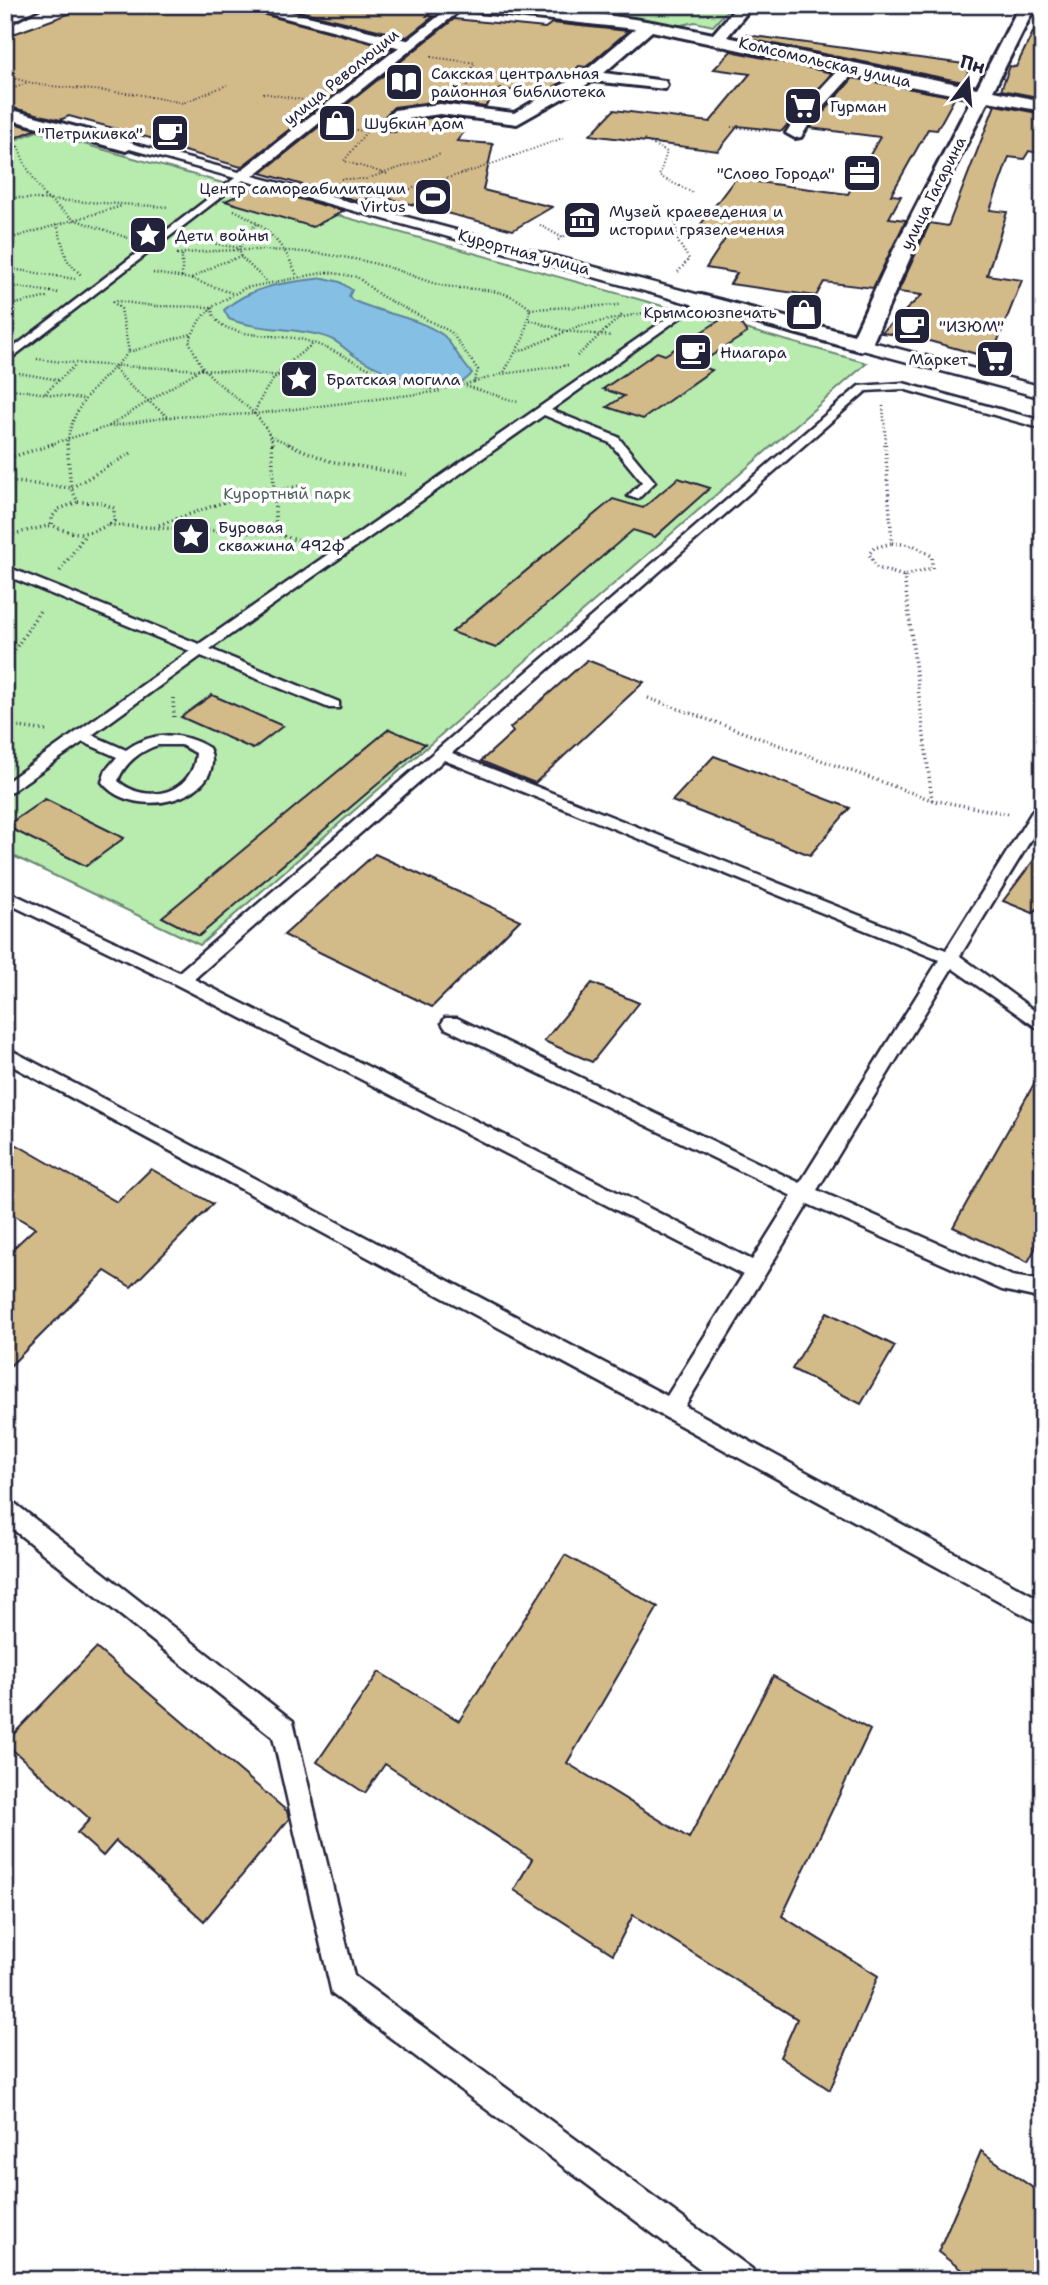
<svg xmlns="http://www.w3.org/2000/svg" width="1048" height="2285" font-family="'Shantell Sans',sans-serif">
<rect width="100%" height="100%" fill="#fff"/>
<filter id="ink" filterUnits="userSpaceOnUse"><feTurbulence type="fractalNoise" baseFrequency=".0143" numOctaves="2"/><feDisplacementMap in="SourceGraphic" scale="14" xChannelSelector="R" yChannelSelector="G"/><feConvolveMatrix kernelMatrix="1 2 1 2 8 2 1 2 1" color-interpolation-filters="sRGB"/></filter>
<g filter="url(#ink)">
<!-- green -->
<g fill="#b7ecae" stroke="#6c8774" stroke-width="2">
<path d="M732,5l-19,21 -18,-4 -17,4 -196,-20z"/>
<path d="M37,131l830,232 -667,582 -195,-93v-708z"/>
</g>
<!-- water -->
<path fill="#85c0e4" stroke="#5d81a0" stroke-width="2" d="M324,278l16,4 12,8 -3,6 3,4c30,14 63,16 91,35 6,4 19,29 29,38 -21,31 -92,-2 -117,-17 -12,-8 -17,-16 -32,-20 -31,-9 -63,-5 -94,-17l-5,-9c28,-25 64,-28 100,-32z"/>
<!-- building -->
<g fill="#d2ba89" stroke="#22223b" stroke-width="2">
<path d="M93,5h140l160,44 -152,118 -71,-20 6,-2 -107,-29 -9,4 -55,-14v-69z"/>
<path d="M274,5h168l-15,11h7l-27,21z"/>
<path d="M1043,12v86l-42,-8 9,-24 6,1z"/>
<path d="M454,19l91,9 7,-5 76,8 -42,36 -7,-1 -12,13 -25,15 -42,-5 -15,18 -45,-6 -46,6 -16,16 5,9h12l11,-11 34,-4 23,3 -11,6 12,6 -7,9 36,3 -10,46 69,17 -39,23 -138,-35 -13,7 -101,-29z"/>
<path d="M746,35l151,20 75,10 -9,17 -219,-44z"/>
<path d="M731,51l101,22 -50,58 -44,-5 -20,25 -128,-16 24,-25 96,12 40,-48 -36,-5z"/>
<path d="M853,78l102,19 -18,33 -9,-1 -37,66 10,1 -12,22 17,2 -33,68 -49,-6 -8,14 -86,-12 7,-11 -31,-5 21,-32 -32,-4 40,-53 113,15 32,-57 -70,-9z"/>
<path d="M995,105l48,9v40l-14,-3 -5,8 -15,-2 -19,53 17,2 -20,63 35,5 -31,78 -80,-22 -30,-3 41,-38 -24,-3 32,-69 18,3z"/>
<path d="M5,121l32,8 -32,13z"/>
<path d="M256,187l88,24 -31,16 -88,-26z"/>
<path d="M725,317l14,4 8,12 -50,32 15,5 -69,49 -36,-12 17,-11 -21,-7 54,-37 8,3z"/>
<path d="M678,478l32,10 -55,49 -22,-7 -137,118 -44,-16 161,-133 30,9z"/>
<path d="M587,660l57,22 -109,101 -54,-22 32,-29 -3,-4z"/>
<path d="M212,695l71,31 -30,23 -72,-32z"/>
<path d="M389,729l36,15 -226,192 -37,-19z"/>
<path d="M714,756l136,52 -40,47 -138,-54z"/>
<path d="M45,799l79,39 -38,28 -80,-40z"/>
<path d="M1043,848v54l-10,11 -30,-12z"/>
<path d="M375,854l145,66 -88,87 -148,-72z"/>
<path d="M592,983l47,20 -47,59 -48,-21z"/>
<path d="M1043,1068v166l-15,28 -75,-35z"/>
<path d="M5,1138l112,64 34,-33 62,35 -82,83 -26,-16 -100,100v-115l30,-28 -30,-18z"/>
<path d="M827,1312l68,34 -34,58 -69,-35z"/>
<path d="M565,1555l93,52 -91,156 122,75 84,-162 97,54 -88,186 96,60 -48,114 -50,-33 17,-38 -164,-104 -20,39 -99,-64 18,-31 -147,-95 -20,29 -48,-31 62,-90 80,49z"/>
<path d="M96,1648l191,163 2,8 -85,102 -88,-80 -13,15 -26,-23 13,-14 -85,-76z"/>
<path d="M981,2151l62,44v85h-68l-37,-28z"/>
</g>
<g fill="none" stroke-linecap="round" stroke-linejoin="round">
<defs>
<g id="service">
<path d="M239,175l8,2 -242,186v-9z"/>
<path d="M679,310l9,2 -137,98 67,27 37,45 -17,17 -10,-3 14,-14 -32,-39 -66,-28 -334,234 129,53v6h-10l-128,-52 -109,79 34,15c26,-19 56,-19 83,-2 21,47 -74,77 -107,34l4,-12 11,-13 -34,-15 -78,54v-13l185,-132 -185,-76v-9l194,78zM158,745h23l15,8c-2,40 -49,53 -78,28 6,-18 22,-30 40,-36z"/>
<path d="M903,383l140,38v8l-140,-40 -37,2 -414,362 494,197 89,-143 8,-5v18l-83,136 83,61v15l-91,-64 -135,222 195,86 31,5v18l-41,-9 -194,-86 -123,202 358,195v24l-380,-209 -658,-354v-15l662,349 76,-121 -568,-291 -170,-82v-12l174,82 680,-586zM444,760l495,200 -139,223 -343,-165h-12l-3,5 3,5 347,168 -40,64 -558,-281z"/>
<path d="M5,1499l8,3 280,219 61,255 398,293 4,11h-41l-383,-286 -59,-257 -268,-214z"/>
</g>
<g id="pedestrian">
<path d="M453,5h14l-214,171 454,121v8h-12l-576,-159 7,-4 113,30z"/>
<path d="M861,339l182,48v11l-188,-50 -3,-4 3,-4z"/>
</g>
<g id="minor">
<path d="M24,5h20l-39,20v-11z"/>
<path d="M235,5h27l153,37 2,3 -8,5z"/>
<path d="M454,5c86,0 175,10 259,29l25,-29h15l-26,32 250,51 43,-83h16l-43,86 50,10v10l-55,-10 -74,148 -42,95 -11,7 -168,-45 -3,-5 11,-6 153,40 40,-86 78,-151 -120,-23 -39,43 -12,19 -6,1 -9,-5 14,-22 37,-40 -185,-40 -48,42 61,8 2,4 -2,4 -72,-8 -76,43 -77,-10 -35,5 -10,10h-12l-3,-4 14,-15 46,-6 74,9 70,-41 51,-43 -174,-19z"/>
<path d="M5,108l127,34 3,4 -9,5 -121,-33z"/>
</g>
</defs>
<!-- service casing -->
<use href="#service" stroke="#22223b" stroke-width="5"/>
<!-- pedestrian casing -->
<use href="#pedestrian" stroke="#22223b" stroke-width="5"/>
<!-- minor casing -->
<use href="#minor" stroke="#22223b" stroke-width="6"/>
<!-- path-far2 -->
<g stroke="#22223b" stroke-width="2" stroke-dasharray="1 2.5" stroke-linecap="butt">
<path d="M431,57l45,6"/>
<path d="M5,76l35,9 96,9 47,9 44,-18"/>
<path d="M9,90l18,-7"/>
<path d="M465,90l4,-8 -5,-4 12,-15"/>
<path d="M263,93l40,7"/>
<path d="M731,127l39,4"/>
<path d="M342,128l22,3"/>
<path d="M366,132l-22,29 43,13"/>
<path d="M644,140l23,12 -8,24 34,17"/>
<path d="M18,146l8,20 19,31"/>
<path d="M5,154l15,-9"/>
<path d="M341,179h25l75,-25"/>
<path d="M393,194l82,-24 88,-32"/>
<path d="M5,197h6"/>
</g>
<!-- path-far1 -->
<g stroke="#22223b" stroke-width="2.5" stroke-dasharray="1 2.5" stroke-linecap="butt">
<path d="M44,196l29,23 55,19"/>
<path d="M5,197l164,10"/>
<path d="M234,210c30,14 51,34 63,66"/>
<path d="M675,219l3,23 11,17 -11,13"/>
<path d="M57,224l10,36 14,15"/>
<path d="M540,225l23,13"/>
<path d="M5,240l117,-34"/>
<path d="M195,240l44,8 2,9 25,24"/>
<path d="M558,240l14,-8"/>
<path d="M240,247l7,-14 11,-10"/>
<path d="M177,254c68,-7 141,-6 207,12 19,5 37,14 56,19 31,7 65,-1 90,24l-6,28 -21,37"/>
<path d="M182,255v22"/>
<path d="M5,268l70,11"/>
<path d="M327,272l30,5 24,19 70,36 27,38 -4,12c-16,4 -31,9 -48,6 -45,-6 -82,-38 -126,-49 -23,-5 -88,1 -88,-32l33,-19z"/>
<path d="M153,273l38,6 41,14"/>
<path d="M192,278l26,-14 23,-7"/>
<path d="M5,285l53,8"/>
<path d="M116,301l38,5 57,1"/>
<path d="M5,306l44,-9"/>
<path d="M212,307l-13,14 -10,20c4,8 8,18 13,25 21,28 62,43 71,79"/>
<path d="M530,309l90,-4"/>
<path d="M530,320l35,11 46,5"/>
<path d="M129,352l62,-18"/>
<path d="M518,352l61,-26 64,-13"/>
<path d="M577,356l45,-41"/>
<path d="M37,359c86,11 172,7 258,19"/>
<path d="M115,369l16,18 37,30"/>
<path d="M19,373l40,7"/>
<path d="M474,382l29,-8 65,-9"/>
<path d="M466,386l52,16"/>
<path d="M5,388l78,11"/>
<path d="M45,393l29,-27"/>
<path d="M883,406l3,39"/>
<path d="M254,414c12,-32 31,-50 59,-70"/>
<path d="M109,426l93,-58"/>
<path d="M270,436l22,9"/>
<path d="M48,445l59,-18 61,-10 86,-3 188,-23"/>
<path d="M67,445c5,-43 34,-63 62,-93l-8,-43 -9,-8"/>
</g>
<!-- path -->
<g stroke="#22223b" stroke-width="3.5" stroke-dasharray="1 3.5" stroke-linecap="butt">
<path d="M67,444l4,44 62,-36"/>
<path d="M272,444l4,90"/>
<path d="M288,444l41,17 80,14"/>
<path d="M885,444l7,99"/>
<path d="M5,459l49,-15"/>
<path d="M6,481l65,7 7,14"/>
<path d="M78,502h21l15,6v13c-21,14 -40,16 -62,4v-8l7,-8z"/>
<path d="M109,525l167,9 37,11"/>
<path d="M159,525l68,-24 78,-16"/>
<path d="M5,536l47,-11"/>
<path d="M892,543l21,2 19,11v12l-28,8 -27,-8 -8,-14 5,-6z"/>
<path d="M60,571l25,-36"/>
<path d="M904,576l28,224"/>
<path d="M5,665l36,-56"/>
<path d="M173,698l1,22"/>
<path d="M648,698l284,102 78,14"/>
<path d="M5,725l42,6"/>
</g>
<!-- service -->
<use href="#service" fill="#fff" fill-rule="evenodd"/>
<!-- pedestrian -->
<use href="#pedestrian" fill="#fff" fill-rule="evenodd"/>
<!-- minor -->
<use href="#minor" fill="#fff" fill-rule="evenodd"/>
</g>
</g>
<!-- icons -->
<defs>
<symbol id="library-square" viewBox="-11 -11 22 22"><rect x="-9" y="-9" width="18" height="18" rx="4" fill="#22223b" stroke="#fff"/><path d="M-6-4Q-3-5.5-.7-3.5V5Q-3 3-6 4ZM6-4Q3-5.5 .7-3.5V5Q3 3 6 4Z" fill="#fff"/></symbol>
<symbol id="supermarket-square" viewBox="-11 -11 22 22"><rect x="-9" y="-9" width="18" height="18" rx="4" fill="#22223b" stroke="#fff"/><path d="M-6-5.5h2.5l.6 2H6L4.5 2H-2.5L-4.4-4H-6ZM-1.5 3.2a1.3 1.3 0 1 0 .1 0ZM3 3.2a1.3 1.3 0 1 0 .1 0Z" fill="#fff"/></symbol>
<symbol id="shop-square" viewBox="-11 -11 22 22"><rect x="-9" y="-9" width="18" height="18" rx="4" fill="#22223b" stroke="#fff"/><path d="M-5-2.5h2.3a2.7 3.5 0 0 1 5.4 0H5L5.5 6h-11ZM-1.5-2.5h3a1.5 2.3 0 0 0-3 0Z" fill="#fff"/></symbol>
<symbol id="cafe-square" viewBox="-11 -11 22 22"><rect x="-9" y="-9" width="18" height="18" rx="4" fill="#22223b" stroke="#fff"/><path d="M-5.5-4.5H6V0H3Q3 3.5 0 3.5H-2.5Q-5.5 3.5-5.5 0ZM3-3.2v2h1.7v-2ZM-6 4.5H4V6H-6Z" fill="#fff"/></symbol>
<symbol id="office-square" viewBox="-11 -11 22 22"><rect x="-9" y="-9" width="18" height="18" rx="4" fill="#22223b" stroke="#fff"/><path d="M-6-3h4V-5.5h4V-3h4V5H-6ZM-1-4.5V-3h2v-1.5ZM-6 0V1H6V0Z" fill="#fff"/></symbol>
<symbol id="stadium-square" viewBox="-11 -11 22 22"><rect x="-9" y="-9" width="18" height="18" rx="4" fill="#22223b" stroke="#fff"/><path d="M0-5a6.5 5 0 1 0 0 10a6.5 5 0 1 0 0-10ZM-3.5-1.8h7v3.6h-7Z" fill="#fff"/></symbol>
<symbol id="museum-square" viewBox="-11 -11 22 22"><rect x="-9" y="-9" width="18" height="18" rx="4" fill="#22223b" stroke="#fff"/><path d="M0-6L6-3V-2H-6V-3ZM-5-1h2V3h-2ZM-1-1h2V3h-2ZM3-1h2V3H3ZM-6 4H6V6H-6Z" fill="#fff"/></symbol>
<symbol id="sight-square" viewBox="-11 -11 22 22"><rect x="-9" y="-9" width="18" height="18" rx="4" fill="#22223b" stroke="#fff"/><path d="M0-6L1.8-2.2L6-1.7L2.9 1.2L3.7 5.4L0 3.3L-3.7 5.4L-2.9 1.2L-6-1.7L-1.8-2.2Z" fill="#fff"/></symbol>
</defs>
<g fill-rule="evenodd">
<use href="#library-square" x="382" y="60" width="44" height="44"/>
<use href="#supermarket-square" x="781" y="84" width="44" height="44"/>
<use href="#shop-square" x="315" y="101" width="44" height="44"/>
<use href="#cafe-square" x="148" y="111" width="44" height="44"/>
<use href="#office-square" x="840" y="151" width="44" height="44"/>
<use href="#stadium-square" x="411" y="175" width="44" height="44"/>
<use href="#museum-square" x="560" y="198" width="44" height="44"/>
<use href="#sight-square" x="126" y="213" width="44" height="44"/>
<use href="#shop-square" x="782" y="290" width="44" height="44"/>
<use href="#cafe-square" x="890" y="304" width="44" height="44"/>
<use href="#cafe-square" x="671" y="330" width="44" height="44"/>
<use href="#supermarket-square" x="973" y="337" width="44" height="44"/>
<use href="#sight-square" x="277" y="357" width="44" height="44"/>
<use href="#sight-square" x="169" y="514" width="44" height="44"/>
</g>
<g text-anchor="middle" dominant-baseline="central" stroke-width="7" stroke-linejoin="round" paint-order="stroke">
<!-- far-street labels -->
<g font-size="16" fill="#22223b" stroke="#fff">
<text transform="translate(825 62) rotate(13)">Комсомольская улица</text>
<text transform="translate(341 77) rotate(-39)">улица Революции</text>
<text transform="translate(933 193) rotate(-63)">улица Гагарина</text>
<text transform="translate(524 252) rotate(15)">Курортная улица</text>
</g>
<!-- far-poi labels -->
<g font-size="16" fill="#22223b" stroke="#fff" text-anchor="start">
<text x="431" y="73">Сакская центральная<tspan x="431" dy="18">районная библиотека</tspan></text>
<text x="830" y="106">Гурман</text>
<text x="364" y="123">Шубкин дом</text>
<text x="143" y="133" text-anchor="end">"Петрикивка"</text>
<text x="835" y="173" text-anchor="end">"Слово Города"</text>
<text x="406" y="188" text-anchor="end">Центр самореабилитации<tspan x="406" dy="18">Virtus</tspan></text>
<text x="609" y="211">Музей краеведения и<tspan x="609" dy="18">истории грязелечения</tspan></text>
<text x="175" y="235">Дети войны</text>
<text x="777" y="312" text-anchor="end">Крымсоюзпечать</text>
<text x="939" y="326">"ИЗЮМ"</text>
<text x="720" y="352">Ниагара</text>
<text x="968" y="359" text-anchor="end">Маркет</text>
<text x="326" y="379">Братская могила</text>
<text x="218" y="527">Буровая<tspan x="218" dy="18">скважина 492ф</tspan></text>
</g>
<!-- far-park labels -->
<g font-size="16" fill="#4f5f5e" stroke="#fff">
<text x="287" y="493">Курортный парк</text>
</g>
</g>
<!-- margin -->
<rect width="1048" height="2285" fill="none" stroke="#fff" stroke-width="28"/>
<rect x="14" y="14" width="1020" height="2257" fill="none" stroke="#22223b" stroke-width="2.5" filter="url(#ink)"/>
<!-- north arrow -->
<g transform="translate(968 80) rotate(16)" stroke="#ffffff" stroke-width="5" paint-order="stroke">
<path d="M0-5L12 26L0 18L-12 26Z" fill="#22223b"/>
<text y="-10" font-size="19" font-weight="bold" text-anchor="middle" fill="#22223b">Пн</text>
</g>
</svg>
